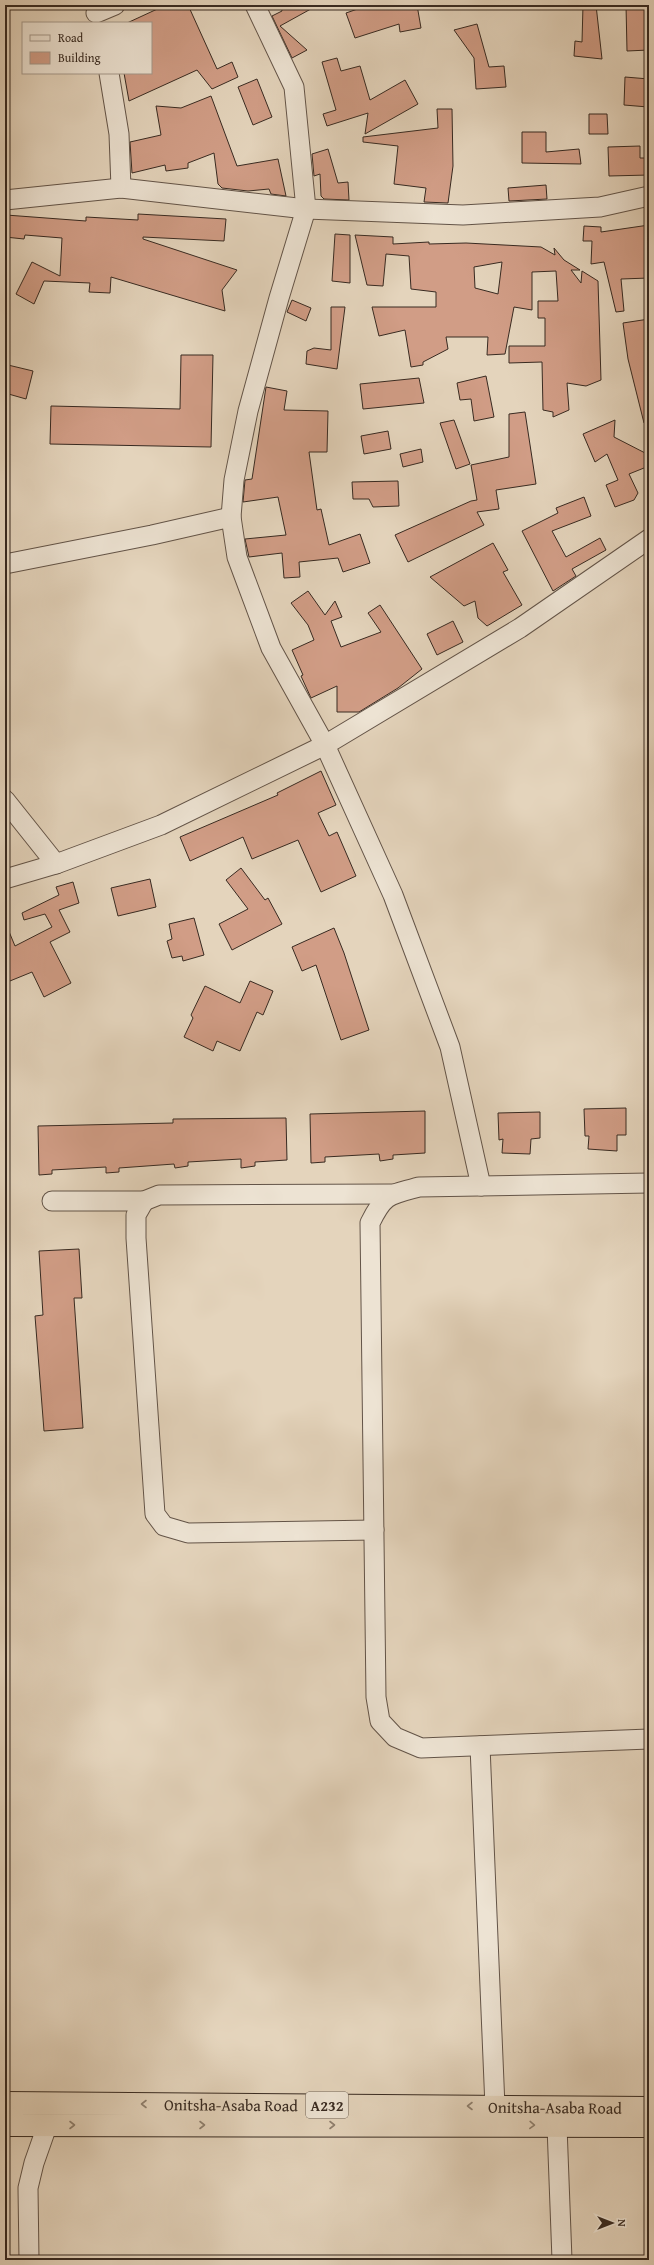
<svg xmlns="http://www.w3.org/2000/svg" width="654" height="2265" viewBox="0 0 654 2265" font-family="'Gentium Book Plus',serif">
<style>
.building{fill:#d19d86;stroke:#382a21;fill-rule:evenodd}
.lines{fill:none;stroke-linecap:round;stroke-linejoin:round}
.minor-casing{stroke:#635448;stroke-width:21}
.highway-casing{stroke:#382a21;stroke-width:24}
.minor{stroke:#ede3d3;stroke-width:19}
.highway{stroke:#e4d4bc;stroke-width:22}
.oneway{stroke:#8e7f6e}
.labels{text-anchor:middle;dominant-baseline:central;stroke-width:3.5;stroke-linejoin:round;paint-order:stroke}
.shield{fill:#ede3d3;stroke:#6e6256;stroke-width:1}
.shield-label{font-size:15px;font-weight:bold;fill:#382a21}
.street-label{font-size:16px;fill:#382a21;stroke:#ede3d3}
</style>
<rect width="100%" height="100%" fill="#e4d4bc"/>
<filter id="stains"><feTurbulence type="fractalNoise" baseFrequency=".005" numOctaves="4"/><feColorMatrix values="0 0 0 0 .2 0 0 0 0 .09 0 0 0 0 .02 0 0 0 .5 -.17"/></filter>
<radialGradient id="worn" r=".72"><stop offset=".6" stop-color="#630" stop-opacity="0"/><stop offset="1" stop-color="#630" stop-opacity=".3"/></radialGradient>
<g class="building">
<path d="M166 5H188L217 69 232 62 238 77 212 89 197 70 129 101 124 73H151V23H127Z"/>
<path d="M281 5H318L280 26 307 50 292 58 272 16 282 11Z"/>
<path d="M369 5H417L421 28 400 32 399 24 355 38 346 13Z"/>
<path d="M583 5H596L602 59 574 56 575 41 582 42Z"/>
<path d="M626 5H649V50L627 51Z"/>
<path d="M477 24 489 67 504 66 506 87 476 89 474 58 454 30Z"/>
<path d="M337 58 341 71 360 66 370 100 405 80 418 104 365 134 368 113 327 126 323 114 336 110 322 62Z"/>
<path d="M625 77 649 79 648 107 624 105Z"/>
<path d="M257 79 272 117 253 125 238 87Z"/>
<path d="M211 96 237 166 278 159 286 196 271 194 269 189 248 191 222 188 218 184 214 153 188 163V168L166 171 165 165 132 173 130 142 161 135 156 106 181 108Z"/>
<path d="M437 109H452L453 166 448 203 424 202 426 188 394 184 398 146 363 142V137L438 128Z"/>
<path d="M589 114H607L608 134H589Z"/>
<path d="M522 132H546V152L579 149 581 164 522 163Z"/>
<path d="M640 146V158H649V175L609 176 608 147Z"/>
<path d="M328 149 338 183 348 182 349 200 324 199 321 196 320 174 314 176 312 154Z"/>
<path d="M546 185 547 199 509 201 508 188Z"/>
<path d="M138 214 226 219 224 241 143 237V239L237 270 222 290 225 311 111 277 110 293 89 292 90 283 44 281 34 304 16 294 32 262 60 276 62 238 25 235 24 239 5 237 6 215 86 221V217L138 220Z"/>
<path d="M649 225V278L621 279 624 311 616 312 604 262 591 264 592 241H583L584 226 601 227V232Z"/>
<path d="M335 234 350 235V283L332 281Z"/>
<path d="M355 235 393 237V244L429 242V244L466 243 541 247 555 255 554 248 564 260 580 270H571L581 283 582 271 598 281 601 380 586 386 567 383 569 410 553 417V412L543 410 542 362 509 363V346H545V318H538V301H558L556 271 532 272V310L514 307 505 354 487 355 488 337H446L448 349 423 362V365L411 367 405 330 379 336 372 307H436V292L411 289 409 256 386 254 383 286 367 285ZM502 262 498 294 475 288 474 267Z"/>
<path d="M292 300 311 308 306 321 287 312Z"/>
<path d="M331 307H345L337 369 306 364 307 351 314 348 331 350Z"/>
<path d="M649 319V422L644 423 628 359 623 323Z"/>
<path d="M181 355H213L211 447 50 444 51 406 180 409Z"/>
<path d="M8 365 33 371 26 399 5 393V376Z"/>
<path d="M486 376 494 417 474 421 471 399 460 400 457 383Z"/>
<path d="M419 378 424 403 363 409 360 384Z"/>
<path d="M266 387 287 391 284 410 328 411 327 452H309L317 510 321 509 329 545 360 534 370 563 343 572 338 558 299 562 300 577 284 578 282 553 249 557 245 539 286 535 278 497 243 502 245 480 252 479Z"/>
<path d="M525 412 536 484 496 490 499 509 477 512 484 525 408 562 395 535 471 501 477 500 471 465 509 457V414Z"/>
<path d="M454 420 470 464 456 469 440 423Z"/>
<path d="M615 420 614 437 649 455V466L629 474 638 493 634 500 615 507 606 485 618 480 607 454 595 462 583 434Z"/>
<path d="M388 431 391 449 364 454 361 436Z"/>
<path d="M421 449 423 462 403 467 400 454Z"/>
<path d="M398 481 399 506 373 507 369 499H353L352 482Z"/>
<path d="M584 497 591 516 552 531 566 557 600 538 606 550 572 569 576 576 553 591 522 531 558 513 556 508Z"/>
<path d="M493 543 508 570 503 572 522 605 487 626 478 618 475 601 464 606 430 577Z"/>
<path d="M308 591 325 615 335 601 342 617 331 621 341 647 381 632 368 613 380 605 422 669 398 688 359 712H337V686L311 698 301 676 303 675 292 650 314 640 308 625 291 603Z"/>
<path d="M453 621 463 642 437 655 427 634Z"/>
<path d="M321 771 336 805 318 813 329 836 337 832 356 876 321 892 298 840 252 859 243 837 190 861 180 837 278 795 277 793Z"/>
<path d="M241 868 265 900 268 898 282 924 232 950 219 924 248 909 226 880Z"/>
<path d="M150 879 156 907 118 916 111 888Z"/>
<path d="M73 882 79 903 59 910 70 932 50 942 71 983 44 997 32 972 5 983V922L15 946 52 927 45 914 24 920 22 913 59 895 56 887Z"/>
<path d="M194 918 204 955 183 961 182 956 172 958 167 941 172 939 169 924Z"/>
<path d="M334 928 344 953 369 1030 341 1040 316 965 302 971 292 947Z"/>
<path d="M250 981 273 991 263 1015 257 1012 240 1051 217 1041 213 1051 184 1037 193 1018 191 1015 205 986 240 1003Z"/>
<path d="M626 1108V1135H617V1151L588 1149 589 1136H585L584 1109Z"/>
<path d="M425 1111V1153L393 1155V1159L380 1161 379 1154 325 1157V1162L311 1163 310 1114Z"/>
<path d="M540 1112V1138L531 1139 530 1154 502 1153 503 1139 499 1140 498 1113Z"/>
<path d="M286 1118 287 1160 255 1162V1166L241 1168V1159L188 1162V1166L175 1168 174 1164 119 1168V1172L106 1173V1167L52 1170V1174L39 1175 38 1126 173 1123V1119Z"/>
<path d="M79 1249 82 1298H74L83 1428 44 1431 35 1316 43 1315 39 1251Z"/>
</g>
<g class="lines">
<g class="minor-casing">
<g id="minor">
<path d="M255 5 294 87 306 209 279 298 248 411 234 480 231 517 237 557 271 648 325 745 393 895 450 1047 481 1186"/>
<path d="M96 13 115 5"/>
<path d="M109 73 119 134 121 188"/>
<path d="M5 200 121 188 306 209 463 215 600 207 649 196"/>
<path d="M5 564 152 535 231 517"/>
<path d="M5 800 56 864"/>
<path d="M5 879 56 864 161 825 325 745 520 628 649 539"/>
<path d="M649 1183 419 1187C389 1195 384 1194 370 1223L376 1697 380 1721 395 1737 421 1748 649 1739"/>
<path d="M52 1201H144L159 1195 393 1194"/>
<path d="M144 1201 136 1215V1238L155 1514 164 1526 188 1533 374 1530"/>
<path d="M480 1746 495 2107 504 2119"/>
<path d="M557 2126 562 2260"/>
<path d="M29 2260 28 2188 34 2163 47 2126"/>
</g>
</g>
<g class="highway-casing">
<g id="highway">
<path id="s1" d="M5 2103 649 2108"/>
<path d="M5 2125 649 2126"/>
</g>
</g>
<use href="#minor" class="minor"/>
<use href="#highway" class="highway"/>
</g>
<defs><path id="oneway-chevron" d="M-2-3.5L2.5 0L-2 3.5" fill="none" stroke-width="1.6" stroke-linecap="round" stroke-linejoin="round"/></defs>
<g class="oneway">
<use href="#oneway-chevron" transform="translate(144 2104) rotate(-180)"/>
<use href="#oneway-chevron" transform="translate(470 2106) rotate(-180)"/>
<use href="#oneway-chevron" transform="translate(72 2125)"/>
<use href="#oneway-chevron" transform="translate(202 2125)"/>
<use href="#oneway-chevron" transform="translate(332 2125)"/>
<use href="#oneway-chevron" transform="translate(532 2125) rotate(2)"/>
</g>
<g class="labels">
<rect class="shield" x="306" y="2092" width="42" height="26" rx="3"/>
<g class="shield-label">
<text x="327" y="2105">A232</text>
</g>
<g class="street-label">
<text stroke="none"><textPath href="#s1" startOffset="226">Onitsha-Asaba Road</textPath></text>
<text stroke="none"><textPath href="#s1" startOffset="550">Onitsha-Asaba Road</textPath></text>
</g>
</g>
<rect width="654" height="2265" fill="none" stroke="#e4d4bc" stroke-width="20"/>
<rect x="6" y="6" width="642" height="2253" fill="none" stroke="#382a21" stroke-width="2"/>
<rect x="10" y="10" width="634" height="2245" fill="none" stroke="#382a21"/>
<rect x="22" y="22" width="130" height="52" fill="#ede3d3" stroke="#a5998c"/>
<rect x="30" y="35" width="20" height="6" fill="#ede3d3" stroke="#a5998c"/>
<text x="58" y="42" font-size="12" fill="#382a21">Road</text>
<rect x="30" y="52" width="20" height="12" fill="#d19d86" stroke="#a5998c"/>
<text x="58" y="62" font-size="12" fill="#382a21">Building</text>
<g transform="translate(612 2223) rotate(90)" stroke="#ede3d3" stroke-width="3" paint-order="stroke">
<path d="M0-3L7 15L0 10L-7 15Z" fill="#382a21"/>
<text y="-6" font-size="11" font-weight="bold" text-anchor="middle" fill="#382a21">N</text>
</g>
<rect width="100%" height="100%" filter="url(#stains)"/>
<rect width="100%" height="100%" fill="url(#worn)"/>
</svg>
